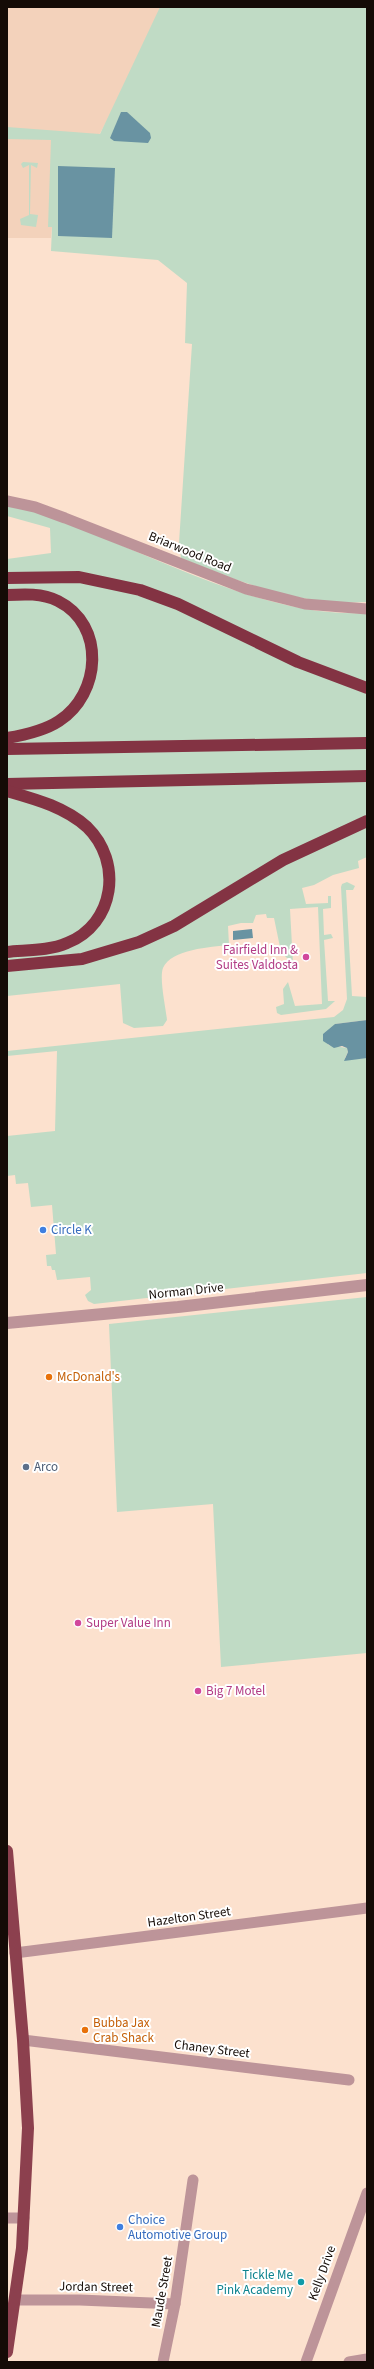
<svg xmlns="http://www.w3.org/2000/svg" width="374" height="2369" viewBox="0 0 374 2369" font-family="'Source Sans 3',sans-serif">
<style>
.built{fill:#f3d2bb}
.green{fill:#c0dbc5}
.water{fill:#6993a2}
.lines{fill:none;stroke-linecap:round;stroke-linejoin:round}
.minor{stroke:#bd9499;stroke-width:11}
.tertiary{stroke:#bd9499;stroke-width:12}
.trunk{stroke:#8c404e;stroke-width:12}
.motorway{stroke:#833343;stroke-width:12}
.hotel-dot{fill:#d1479c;stroke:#fff;stroke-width:1.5}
.shop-dot{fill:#3f7fe0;stroke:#fff;stroke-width:1.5}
.food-dot{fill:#e8710a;stroke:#fff;stroke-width:1.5}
.service-dot{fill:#5c6f8a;stroke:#fff;stroke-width:1.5}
.culture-dot{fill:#0f9aa8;stroke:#fff;stroke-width:1.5}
.labels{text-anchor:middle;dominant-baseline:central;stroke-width:4;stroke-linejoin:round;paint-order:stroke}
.street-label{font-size:13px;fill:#140b06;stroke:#fff}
.hotel-label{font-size:13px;fill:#b23c85;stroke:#fff;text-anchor:start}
.shop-label{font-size:13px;fill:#366cbe;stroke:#fff;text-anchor:start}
.food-label{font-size:13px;fill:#c56008;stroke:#fff;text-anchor:start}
.service-label{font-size:13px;fill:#4e5e75;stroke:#fff;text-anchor:start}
.culture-label{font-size:13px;fill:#0d838f;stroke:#fff;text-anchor:end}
</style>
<rect width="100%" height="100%" fill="#fce1ce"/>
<path class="built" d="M7 7H170L48 227H52L51 238H7Z"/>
<g class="green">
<path d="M160 7H367V602C301 606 241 583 181 558L179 543 192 344 185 343 187 283 158 260 51 251 52 227H48L51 140 7 139V127L100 134Z"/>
<path d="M23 162 38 163 37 168 31 165 30 214 38 215 36 227 21 225 20 219 29 215V165L23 168 21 164Z"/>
<path d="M7 506C38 510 67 524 96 535 179 568 276 618 367 613V857L358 861 359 868 333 875 314 885 302 888 306 904 328 903V896H331V908L323 909 324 935 331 934 333 938 324 940 328 1001H335L326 1009 281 1015 277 1013 276 1007 284 1004 283 989 288 982 295 1006 322 1004 318 907 290 909 293 964 281 952 274 918H267L266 914 256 915 253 923H241L228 926 229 945C211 947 171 949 163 968 159 978 166 1009 167 1020L163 1026 134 1028 123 1023 120 984 7 996V559L51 553 50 528 7 516Z"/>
<path d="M347 882 355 886 353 890H346L352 996 367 997V1020L335 1024 328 1045 347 1048 348 1052 345 1058H367V1273L94 1304 88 1301 85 1295 91 1290 90 1277 57 1280 55 1270H52L51 1266H47L46 1255 56 1254 52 1205 31 1207 28 1183 16 1184 15 1175 7 1176V1136L55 1131 57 1051 7 1056V1051L334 1017 343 1010 347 999 341 887 342 884Z"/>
<path d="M367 1297V1653L221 1667 213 1504 117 1512 109 1324Z"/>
</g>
<g class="water">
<path d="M121 112H127L150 133 151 138 148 143 114 141 110 138Z"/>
<path d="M58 166 115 168 112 238 58 236Z"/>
<path d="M252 929 253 938 233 940V931Z"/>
<path d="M367 1020V1058L344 1061 348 1052 347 1048 342 1046 334 1048 323 1041V1034L335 1024Z"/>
</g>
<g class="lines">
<g class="minor">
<path d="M7 501 35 507 65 518 246 589 305 604 367 609"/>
<path d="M15 1953 367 1908"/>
<path d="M23 2040 349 2080"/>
<path d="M7 2218H24"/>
<path d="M16 2300H80L175 2304"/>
<path d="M163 2362 175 2304 193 2180"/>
<path d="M306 2362 367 2193"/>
<path d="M349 2362 367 2359"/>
</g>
<path class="tertiary" d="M7 1323 178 1307 367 1285"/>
<path class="trunk" d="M7 1851 23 2040 28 2128 22 2248 7 2352"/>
<g class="motorway">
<path d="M7 578 79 577 140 590 178 604 298 662 367 688"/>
<path d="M7 595C24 594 42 593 58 601 106 625 101 694 59 721 44 731 25 735 7 738"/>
<path d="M7 749 367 743"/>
<path d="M7 784 367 776"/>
<path d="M7 791C35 799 65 807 87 827 123 862 115 924 67 943 49 951 26 950 7 952"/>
<path d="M7 966 82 959 139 942 174 926 283 860 367 821"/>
</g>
</g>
<g class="hotel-dot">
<circle cx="306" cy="957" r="4"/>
<circle cx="78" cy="1623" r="4"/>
<circle cx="198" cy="1691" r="4"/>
</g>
<g class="shop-dot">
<circle cx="43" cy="1230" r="4"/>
<circle cx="120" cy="2227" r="4"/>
</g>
<g class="food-dot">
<circle cx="49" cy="1377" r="4"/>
<circle cx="85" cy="2030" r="4"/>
</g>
<circle class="service-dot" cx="26" cy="1467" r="4"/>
<circle class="culture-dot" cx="301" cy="2282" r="4"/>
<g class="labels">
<g class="street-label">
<text transform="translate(190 552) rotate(22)">Briarwood Road</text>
<text transform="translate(186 1291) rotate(-6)">Norman Drive</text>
<text transform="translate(189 1917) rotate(-8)">Hazelton Street</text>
<text transform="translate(212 2049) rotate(7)">Chaney Street</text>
<text transform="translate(322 2273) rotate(-70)">Kelly Drive</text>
<text transform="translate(96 2287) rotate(1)">Jordan Street</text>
<text transform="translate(162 2292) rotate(-80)">Maude Street</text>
</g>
<g class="hotel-label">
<text x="298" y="950" text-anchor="end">Fairfield Inn &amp;<tspan x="298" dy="15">Suites Valdosta</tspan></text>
<text x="86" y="1623">Super Value Inn</text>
<text x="206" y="1691">Big 7 Motel</text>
</g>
<g class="shop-label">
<text x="51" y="1230">Circle K</text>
<text x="128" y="2220">Choice<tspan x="128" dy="15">Automotive Group</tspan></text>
</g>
<g class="food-label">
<text x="57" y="1377">McDonald's</text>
<text x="93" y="2023">Bubba Jax<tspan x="93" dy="15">Crab Shack</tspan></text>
</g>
<g class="service-label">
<text x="34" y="1467">Arco</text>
</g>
<g class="culture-label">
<text x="293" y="2275">Tickle Me<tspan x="293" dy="15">Pink Academy</tspan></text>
</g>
</g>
<rect width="374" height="2369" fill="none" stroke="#140b06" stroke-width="16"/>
</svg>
